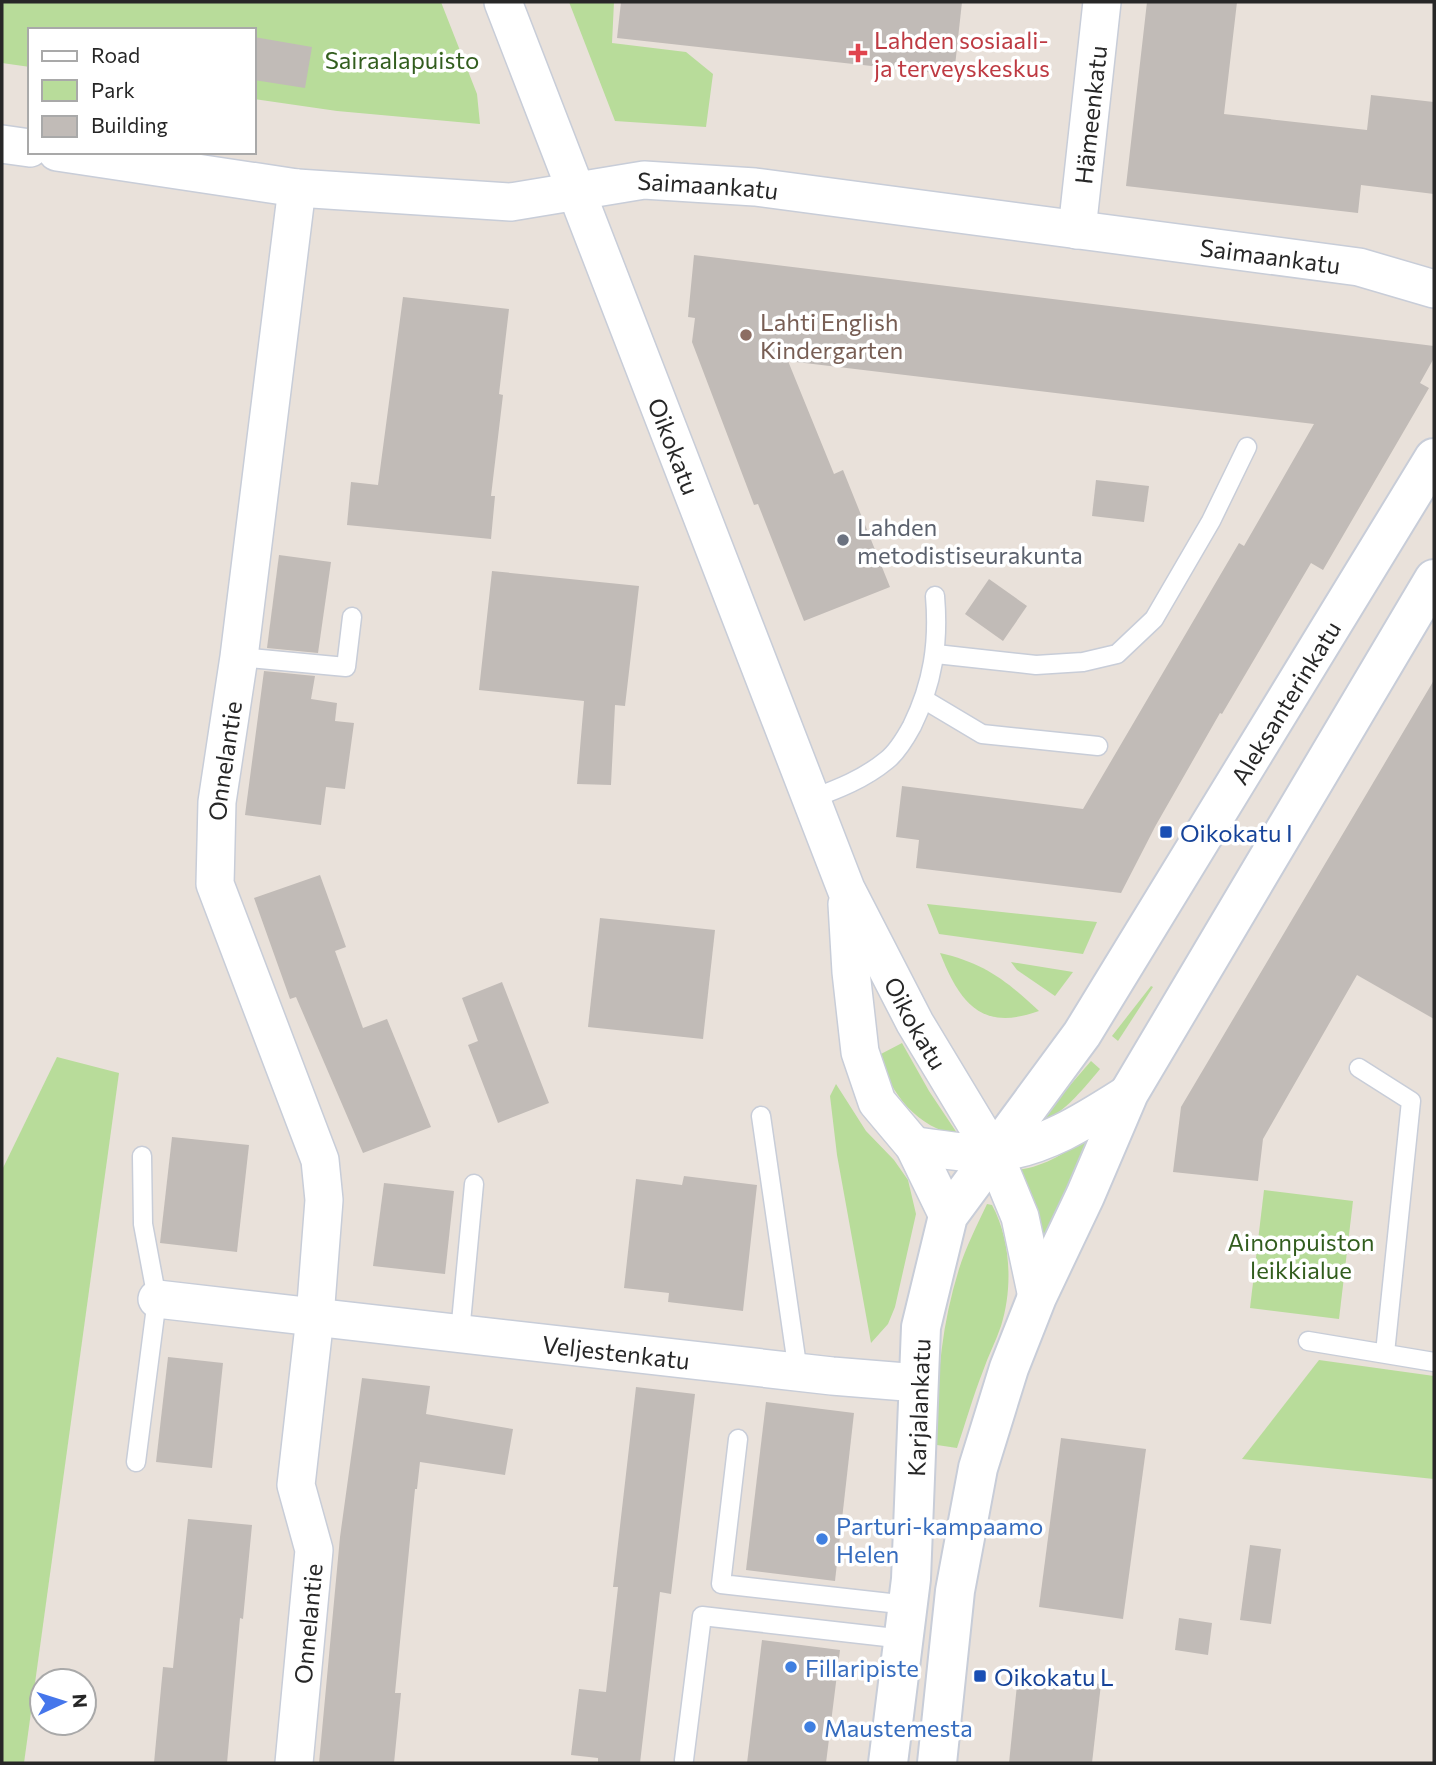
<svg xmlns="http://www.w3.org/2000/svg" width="1436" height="1765" viewBox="0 0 1436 1765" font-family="Commissioner,sans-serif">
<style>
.green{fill:#b8dc9a}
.building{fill:#c1bbb7}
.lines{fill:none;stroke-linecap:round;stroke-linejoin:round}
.lane-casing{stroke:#c8cdd8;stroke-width:21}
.street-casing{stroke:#c8cdd8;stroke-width:40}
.secondary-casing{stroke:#c8cdd8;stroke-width:42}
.lane{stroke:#fff;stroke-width:18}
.street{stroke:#fff;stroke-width:37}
.secondary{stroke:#fff;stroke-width:38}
.health-dot{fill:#e0444e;stroke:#fff;stroke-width:2.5}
.education-dot{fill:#8d6e63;stroke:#fff;stroke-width:2.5}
.worship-dot{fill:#6b7280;stroke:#fff;stroke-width:2.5}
.transit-dot{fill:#1a4fb4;stroke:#fff;stroke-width:2.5}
.shop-dot{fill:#3f7fe0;stroke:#fff;stroke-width:2.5}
.labels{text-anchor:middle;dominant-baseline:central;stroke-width:7;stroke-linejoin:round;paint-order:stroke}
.health-label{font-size:24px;fill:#be3a42;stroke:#fff;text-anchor:start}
.park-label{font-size:24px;fill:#325d1e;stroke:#fff}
.street-label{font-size:24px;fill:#272727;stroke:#fff}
.education-label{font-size:24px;fill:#785e54;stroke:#fff;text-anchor:start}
.worship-label{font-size:24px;fill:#5b616d;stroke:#fff;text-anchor:start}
.transit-label{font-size:24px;fill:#164399;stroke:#fff;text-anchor:start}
.shop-label{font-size:24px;fill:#366cbe;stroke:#fff;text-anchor:start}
</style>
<rect width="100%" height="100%" fill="#e9e1da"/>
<g class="green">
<path d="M2 2H441L477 94 480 124 337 111 254 99V30H30V67L2 63Z"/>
<path d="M569 2H614L612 43 686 52 713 74 706 127 615 121Z"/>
<path d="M927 904 1097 922 1083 954 939 934Z"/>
<path d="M940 953C984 963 1007 981 1039 1011 981 1032 960 1003 940 953Z"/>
<path d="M1011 962 1073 972 1055 996 1017 970Z"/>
<path d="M1151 986 1153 987 1118 1041 1112 1036Z"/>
<path d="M902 1043 929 1091 959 1136C917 1127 891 1095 879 1055Z"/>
<path d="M57 1057 119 1073 24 1763H2V1170Z"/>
<path d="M1091 1061 1100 1069C1082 1091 1061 1116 1034 1127Z"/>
<path d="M836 1084 866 1131 894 1160 908 1180 916 1214 895 1307 888 1324 871 1343 837 1155 830 1096Z"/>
<path d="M1091 1135 1043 1262 1018 1170C1047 1166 1068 1151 1091 1135Z"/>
<path d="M1264 1190 1353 1201 1339 1319 1250 1308Z"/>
<path d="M987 1204 992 1205C1011 1240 1013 1288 1001 1326 996 1341 988 1356 983 1371 973 1396 966 1422 957 1448L937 1445C936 1385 941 1326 959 1269 966 1247 977 1225 987 1204Z"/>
<path d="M1319 1360 1434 1376V1479L1242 1459Z"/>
</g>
<g class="building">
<path d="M621 2H962L954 75 617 38Z"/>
<path d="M1147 2H1237L1224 114 1367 130 1371 95 1434 102V194L1361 185 1358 213 1126 186Z"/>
<path d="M254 37 312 47 305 88 254 80Z"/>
<path d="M694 255 1434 346V358L1420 383 1429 388 1323 570 1311 563 1222 714 1220 713 1156 825 1121 893 916 868 919 840 896 837 902 786 1083 809 1239 543 1244 546 1314 424 788 361 834 474 843 470 890 587 804 621 758 504 754 505 692 342 695 318 688 317Z"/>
<path d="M403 297 509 309 499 394 503 395 491 496H495L491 539 347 525 351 482 378 485Z"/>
<path d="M1096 480 1149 486 1144 522 1092 516Z"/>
<path d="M279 555 331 562 318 653 267 648Z"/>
<path d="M492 571 639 586 625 706 615 705 611 785 577 784 584 701 479 690Z"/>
<path d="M989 579 1027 606 1003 641 965 614Z"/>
<path d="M264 671 315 676 311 699 337 703 335 721 354 723 345 789 326 787 321 825 245 815Z"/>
<path d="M1434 680V1019L1357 975 1263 1139 1258 1181 1173 1172 1181 1107Z"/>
<path d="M320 875 346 947 335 951 363 1028 387 1019 431 1127 363 1153 296 997 290 999 254 898Z"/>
<path d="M600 918 715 930 703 1039 588 1027Z"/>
<path d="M502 982 549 1103 498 1123 468 1045 478 1041 462 998Z"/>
<path d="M172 1137 249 1145 237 1252 160 1243Z"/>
<path d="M684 1176 757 1185 743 1311 668 1302 669 1293 624 1288 636 1179 682 1185Z"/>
<path d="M384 1183 454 1191 445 1274 373 1266Z"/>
<path d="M168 1357 223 1363 212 1468 156 1462Z"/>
<path d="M362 1378 430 1386 426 1414 513 1429 505 1475 420 1462 417 1489H415L395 1693H401L394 1763H319L340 1537Z"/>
<path d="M636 1387 695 1394 671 1594 660 1592 640 1763H598V1758L571 1755 579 1689 606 1692 618 1587H613Z"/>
<path d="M766 1402 854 1413 835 1581 746 1570Z"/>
<path d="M1061 1438 1146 1449 1123 1619 1039 1607Z"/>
<path d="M188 1519 252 1525 243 1619 240 1618 227 1763H154L163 1667 173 1668Z"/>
<path d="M1250 1545 1281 1549 1271 1624 1240 1620Z"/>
<path d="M1179 1618 1212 1623 1208 1655 1175 1650Z"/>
<path d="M762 1640 840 1650 826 1763H747Z"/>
<path d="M1018 1675 1101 1684 1092 1763H1009Z"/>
</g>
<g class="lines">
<g class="lane-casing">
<g id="lane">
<path d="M936 654 1036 665 1083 662 1117 654 1154 619 1211 521 1247 447"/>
<path d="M239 657 346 667 352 617"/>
<path d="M925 700 982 734 1098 746"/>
<path d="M811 799C838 789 864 779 887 760 897 752 906 737 912 726 933 683 939 643 935 596"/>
<path d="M1359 1068 1411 1101 1385 1353"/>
<path d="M761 1116 798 1372"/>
<path d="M460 1333 474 1184"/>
<path d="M1308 1341 1434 1362"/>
<path d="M738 1439 721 1584 908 1605"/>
<path d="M136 1462 157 1299 143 1224 142 1156"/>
<path d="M684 1760 702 1616 904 1639"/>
</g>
</g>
<g class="street-casing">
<g id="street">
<path id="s1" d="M503 2 846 889 915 1023 994 1154 1020 1217 1037 1297"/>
<path d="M2 144 30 148"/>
<path id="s2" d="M57 152 297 188 511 202 644 180 755 187 1359 267 1434 289"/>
<path id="s3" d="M1077 230 1102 2"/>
<path d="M847 904 851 972 860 1052 877 1102 914 1146 948 1216"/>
<path d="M914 1146C936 1148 976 1156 996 1153 1046 1147 1088 1119 1129 1093"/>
<path id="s4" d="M157 1299 832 1376 918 1383"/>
<path id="s5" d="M294 1763 314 1550 296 1485 315 1317 324 1200 320 1160 215 884 217 802 239 657 297 188"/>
</g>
</g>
<g class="secondary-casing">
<g id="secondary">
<path id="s6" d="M888 1763 911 1579 921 1327 948 1216 1082 1034 1434 458"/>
<path d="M937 1763 955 1591 978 1468 1009 1368 1037 1297 1085 1196 1129 1093 1434 579"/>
</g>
</g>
<use href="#lane" class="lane"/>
<use href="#street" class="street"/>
<use href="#secondary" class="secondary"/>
</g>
<path class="health-dot" d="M854.5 42.5h7v7h7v7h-7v7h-7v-7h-7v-7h7z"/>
<circle class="education-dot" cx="746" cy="335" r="7"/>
<circle class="worship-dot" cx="843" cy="540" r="7"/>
<g class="transit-dot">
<rect x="1159" y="825" width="14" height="14" rx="3.5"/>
<rect x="973" y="1669" width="14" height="14" rx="3.5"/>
</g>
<g class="shop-dot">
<circle cx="822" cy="1539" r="7"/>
<circle cx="791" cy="1667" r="7"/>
<circle cx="810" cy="1727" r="7"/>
</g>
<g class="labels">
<g class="health-label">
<text x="874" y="39">Lahden sosiaali-<tspan x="874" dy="28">ja terveyskeskus</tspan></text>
</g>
<g class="park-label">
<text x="402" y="59">Sairaalapuisto</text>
<text x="1301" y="1241">Ainonpuiston<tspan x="1301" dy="28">leikkialue</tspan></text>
</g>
<g class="street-label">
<text stroke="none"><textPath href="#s3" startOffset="116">Hämeenkatu</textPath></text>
<text stroke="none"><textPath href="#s2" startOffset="656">Saimaankatu</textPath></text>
<text stroke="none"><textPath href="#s2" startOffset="1223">Saimaankatu</textPath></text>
<text stroke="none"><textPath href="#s1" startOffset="476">Oikokatu</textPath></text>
<text stroke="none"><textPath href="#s6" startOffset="1167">Aleksanterinkatu</textPath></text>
<text stroke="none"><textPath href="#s5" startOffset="1027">Onnelantie</textPath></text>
<text stroke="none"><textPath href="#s1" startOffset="1102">Oikokatu</textPath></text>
<text stroke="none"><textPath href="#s4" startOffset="462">Veljestenkatu</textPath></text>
<text stroke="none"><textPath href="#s6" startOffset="357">Karjalankatu</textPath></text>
<text stroke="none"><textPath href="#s5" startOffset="140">Onnelantie</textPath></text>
</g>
<g class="education-label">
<text x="760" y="321">Lahti English<tspan x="760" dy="28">Kindergarten</tspan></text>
</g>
<g class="worship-label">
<text x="857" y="526">Lahden<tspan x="857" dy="28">metodistiseurakunta</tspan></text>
</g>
<g class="transit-label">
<text x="1180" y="832">Oikokatu I</text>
<text x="994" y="1676">Oikokatu L</text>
</g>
<g class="shop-label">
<text x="836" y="1525">Parturi-kampaamo<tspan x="836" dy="28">Helen</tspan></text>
<text x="805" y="1667">Fillaripiste</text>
<text x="824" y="1727">Maustemesta</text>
</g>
</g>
<rect width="1436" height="1765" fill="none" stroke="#272727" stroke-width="7"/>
<rect x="28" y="28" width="228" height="126" fill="#ffffff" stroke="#a9a9a9" stroke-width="2"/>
<rect x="42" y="51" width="35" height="10" fill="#ffffff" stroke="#a9a9a9" stroke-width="2"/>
<text x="91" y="63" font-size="21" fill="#272727">Road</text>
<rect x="42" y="80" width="35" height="21" fill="#b8dc9a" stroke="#a9a9a9" stroke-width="2"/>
<text x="91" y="98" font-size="21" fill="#272727">Park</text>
<rect x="42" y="116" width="35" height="21" fill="#c1bbb7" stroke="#a9a9a9" stroke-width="2"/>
<text x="91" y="133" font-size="21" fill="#272727">Building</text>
<g transform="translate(63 1702) rotate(86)"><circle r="33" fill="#ffffff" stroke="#a9a9a9" stroke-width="2"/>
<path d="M0-5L12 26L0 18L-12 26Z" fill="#4576eb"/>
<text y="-10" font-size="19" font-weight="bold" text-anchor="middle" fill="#272727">N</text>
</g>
</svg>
